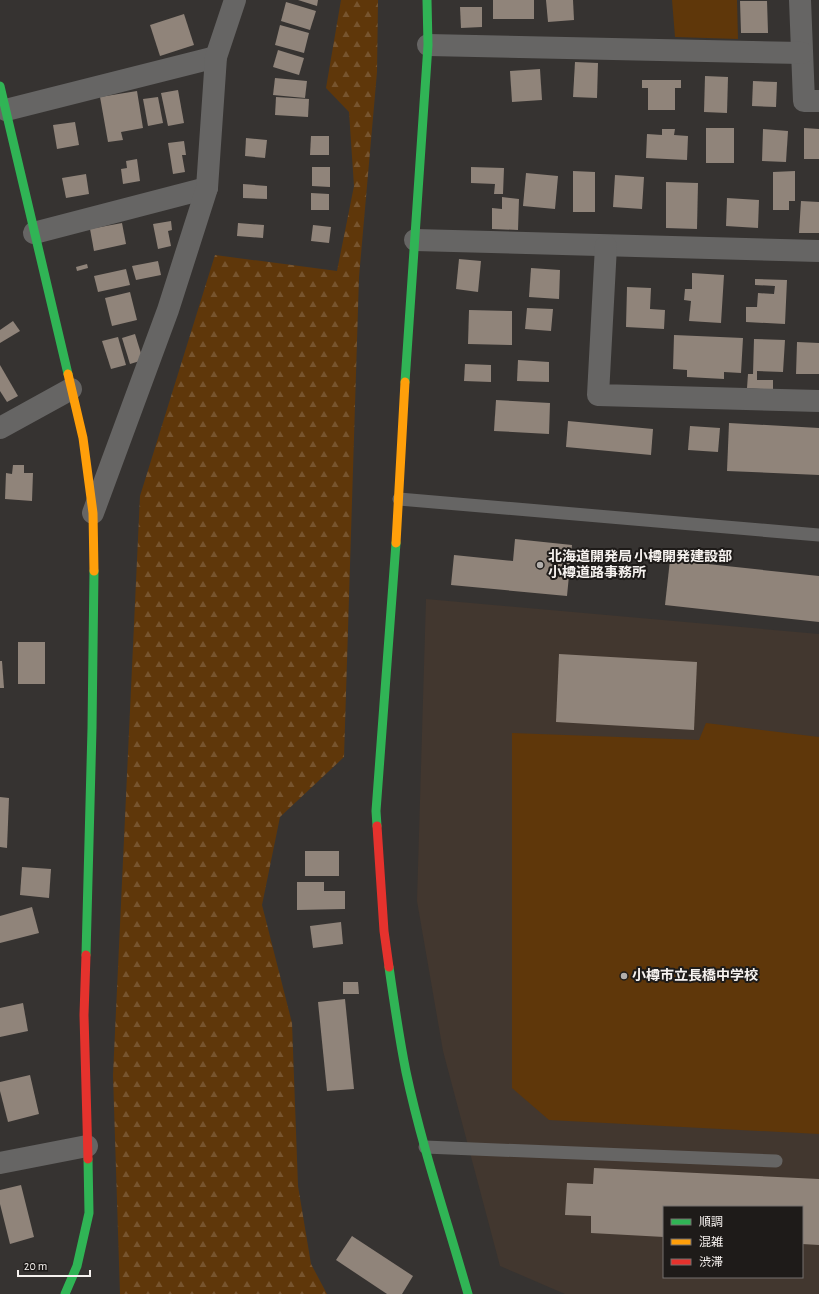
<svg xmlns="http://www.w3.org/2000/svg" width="819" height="1294" viewBox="0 0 819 1294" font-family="'Alegreya Sans','Noto Sans JP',sans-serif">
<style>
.built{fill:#42372f;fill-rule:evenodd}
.forest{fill:url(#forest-firs)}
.green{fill:#5f370a}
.building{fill:#90847a}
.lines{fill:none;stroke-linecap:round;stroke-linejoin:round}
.lane{stroke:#666564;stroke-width:13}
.street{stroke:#666564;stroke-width:22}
.fast{stroke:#30b455;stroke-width:9}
.slow{stroke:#ff9f0a;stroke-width:9}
.jam{stroke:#e5322d;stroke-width:9}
.poi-dot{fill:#b3afac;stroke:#1e1b19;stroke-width:1.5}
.labels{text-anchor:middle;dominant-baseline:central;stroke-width:4;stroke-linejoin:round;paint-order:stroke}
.poi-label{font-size:14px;font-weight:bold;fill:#f6f2ef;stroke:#1e1b19;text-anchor:start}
</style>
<defs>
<pattern id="forest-firs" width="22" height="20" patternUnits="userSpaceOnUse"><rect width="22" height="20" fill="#5f370a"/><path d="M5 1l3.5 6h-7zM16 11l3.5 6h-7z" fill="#77542e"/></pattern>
</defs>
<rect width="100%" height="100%" fill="#363331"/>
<path class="built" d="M426 599 819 634V1294H565L500 1266 443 1051 417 901ZM664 1207H802V1277H664Z"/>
<path class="forest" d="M341 0H378L377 72 359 277 344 757 280 817 262 905 292 1023 298 1186 311 1264 327 1294H120L113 1075 140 496 215 255 337 271 354 186 349 112 326 88Z"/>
<g class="green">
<path d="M672 0H737L738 39 675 37Z"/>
<path d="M706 723 819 737V1134L549 1120 512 1088V733L699 740Z"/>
</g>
<g class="building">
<path d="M298 0H318L317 6Z"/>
<rect x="493" y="0" width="41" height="19"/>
<path d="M546 0H573L574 20 548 22Z"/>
<path d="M740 1H767L768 33H741Z"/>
<path d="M286 2 316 11 310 30 281 21Z"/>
<path d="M460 7H482V27L461 28Z"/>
<path d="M184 14 194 45 160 56 150 25Z"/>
<path d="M280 25 309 33 304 53 275 45Z"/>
<path d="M278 50 304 58 299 75 273 67Z"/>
<path d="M575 62 598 63 597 98 573 97Z"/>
<path d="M540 69 542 100 512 102 510 71Z"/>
<path d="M705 76 728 77 727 113 704 112Z"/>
<path d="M275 78 307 81 305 98 273 95Z"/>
<path d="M642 80H681V88H675V110H648V88H642Z"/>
<path d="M753 81 777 82 776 107 752 106Z"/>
<path d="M178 90 184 123 168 126 161 93Z"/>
<path d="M137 91 143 128 121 132 123 140 108 142 100 97Z"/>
<path d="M158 97 163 123 148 126 143 99Z"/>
<path d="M276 97 309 99 308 117 275 115Z"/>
<path d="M75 122 79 145 57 149 53 125Z"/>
<rect x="706" y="128" width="28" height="35"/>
<path d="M804 128 819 129V159H804Z"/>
<path d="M662 129H675L674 135 688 136 687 160 646 158 647 134 662 135Z"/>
<path d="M763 129 788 131 786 162 762 161Z"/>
<path d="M311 136H329V155H310Z"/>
<path d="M246 138 267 140 265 158 245 156Z"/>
<path d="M184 141 186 155H182L185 172 173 174 168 143Z"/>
<path d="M137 159 140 181 123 184 121 169 127 168 126 161Z"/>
<path d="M312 167H330V187L312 186Z"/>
<path d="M471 167 504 168 503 194H494L495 184 471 183Z"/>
<path d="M573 171 595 172V212H573Z"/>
<path d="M795 171V201H789V210H773V172Z"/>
<path d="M526 173 558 176 555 209 523 206Z"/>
<path d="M86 174 89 194 66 198 62 178Z"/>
<path d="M615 175 644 177 642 209 613 207Z"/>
<path d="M666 182 698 183 697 229 666 228Z"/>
<path d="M243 184 267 186V199L243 198Z"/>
<path d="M311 193 329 194V210H311Z"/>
<path d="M502 197 519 199 518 230 492 229V208L502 209Z"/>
<path d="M727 198 759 200 758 228 726 226Z"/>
<path d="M801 201 819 202V233H799Z"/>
<path d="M171 221 172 230 168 231 171 246 158 249 153 224Z"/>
<path d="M122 223 126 244 94 251 90 229Z"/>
<path d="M238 223 264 225 263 238 237 236Z"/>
<path d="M313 225 331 227 329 243 311 241Z"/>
<path d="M459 259 481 261 478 292 456 289Z"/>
<path d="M158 261 161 275 136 280 132 266Z"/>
<path d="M87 264 88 268 77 271 76 267Z"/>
<path d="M531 268 560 270 559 299 529 297Z"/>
<path d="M126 269 130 285 98 292 94 276Z"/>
<path d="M692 273 724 275 721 323 689 321 691 301 684 300 685 289H692Z"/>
<path d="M755 279 787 280 785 324 746 322V307H757L758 293 774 294 775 286 755 285Z"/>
<path d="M627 287 651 288 650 309 665 310 664 329 626 327Z"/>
<path d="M130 292 137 320 112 326 105 298Z"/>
<path d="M527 308 553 309 551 331 525 329Z"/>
<path d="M469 310 512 311V345L468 344Z"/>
<path d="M13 321 20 331 0 343V330Z"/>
<path d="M135 334 143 360 130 364 122 338Z"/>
<path d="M674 335 743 338 741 373 724 372V379L687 377V370L673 369Z"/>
<path d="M118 337 126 365 111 369 102 341Z"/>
<path d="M754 339 785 340 783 372 757 371V380H773V390L747 388 748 374H753Z"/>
<path d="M797 342 819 343V374H796Z"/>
<path d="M518 360 549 362V382L517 381Z"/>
<path d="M465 364 491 365V382L464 381Z"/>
<path d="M0 365 18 396 7 402 0 391Z"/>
<path d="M496 400 550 403 549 434 494 431Z"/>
<path d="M568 421 653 429 651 455 566 447Z"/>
<path d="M729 423 819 428V475L727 471Z"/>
<path d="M690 426 720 428 718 452 688 450Z"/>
<path d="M13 465H24V473H33L32 501 5 499 6 473 12 474Z"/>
<path d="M515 539 572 545 567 596 451 585 454 555 513 561Z"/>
<path d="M670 560 819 576V622L665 605Z"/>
<rect x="18" y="642" width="27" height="42"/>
<path d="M559 654 697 662 694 730 556 722Z"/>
<path d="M0 661H2L4 688H0Z"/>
<path d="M0 797 9 798 7 848 0 847Z"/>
<rect x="305" y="851" width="34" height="25"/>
<path d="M22 867 51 869 49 898 20 895Z"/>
<path d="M297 882H324V891H345V909L297 910Z"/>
<path d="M32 907 39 933 0 943V916Z"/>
<path d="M341 922 343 944 313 948 310 926Z"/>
<path d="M343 982H358L359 994H343Z"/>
<path d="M345 999 354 1089 327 1091 318 1002Z"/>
<path d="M23 1003 28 1031 0 1037V1008Z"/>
<path d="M30 1075 39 1114 8 1122 0 1091V1082Z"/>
<path d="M594 1168 819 1179V1245L802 1244V1207H664V1237L591 1233V1216L565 1215 567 1183 593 1184Z"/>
<path d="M21 1185 34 1237 10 1244 0 1204V1190Z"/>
<path d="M352 1236 413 1276 402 1294H387L336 1260Z"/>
</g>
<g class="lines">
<g class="lane">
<path d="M399 499 819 535"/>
<path d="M425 1147 776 1161"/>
</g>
<g class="street">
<path d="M800 0 804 101H819"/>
<path d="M428 45 802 53"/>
<path d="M6 110 216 57"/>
<path d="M34 233 207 188"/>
<path d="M415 240 819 251"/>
<path d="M606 246 598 395 819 401"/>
<path d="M0 428 71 389"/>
<path d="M93 513 168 310 207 188 216 57 235 0"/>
<path d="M0 1163 87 1146"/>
</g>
<g class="fast">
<path d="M0 86 68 374"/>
<path d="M405 382 428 45 427 0"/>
<path d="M377 826 376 811 396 543"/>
<path d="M86 955 92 728 94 571"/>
<path d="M389 967C394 1002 399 1037 406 1072 422 1147 447 1220 468 1294"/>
<path d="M65 1294 77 1266 89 1213 88 1159"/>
</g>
<g class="slow">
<path d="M68 374 83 438 93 513 94 571"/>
<path d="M396 543 405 382"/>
</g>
<g class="jam">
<path d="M377 826 384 931 389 967"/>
<path d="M86 955 84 1015 88 1159"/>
</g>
</g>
<g class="poi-dot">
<circle cx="540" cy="565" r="4"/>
<circle cx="624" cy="976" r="4"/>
</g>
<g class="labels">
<g class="poi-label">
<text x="548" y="557">北海道開発局 小樽開発建設部<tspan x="548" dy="16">小樽道路事務所</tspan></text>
<text x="632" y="976">小樽市立長橋中学校</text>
</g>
</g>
<rect x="663" y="1206" width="140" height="72" fill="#1e1b19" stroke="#74716f"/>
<rect x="671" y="1219" width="20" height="6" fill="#30b455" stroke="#74716f"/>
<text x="699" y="1226" font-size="12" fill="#f6f2ef">順調</text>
<rect x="671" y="1239" width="20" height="6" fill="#ff9f0a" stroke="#74716f"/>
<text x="699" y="1246" font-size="12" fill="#f6f2ef">混雑</text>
<rect x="671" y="1259" width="20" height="6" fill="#e5322d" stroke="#74716f"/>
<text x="699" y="1266" font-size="12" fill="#f6f2ef">渋滞</text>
<path d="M18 1270v6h72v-6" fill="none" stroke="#f6f2ef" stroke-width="2"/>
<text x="24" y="1270" font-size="12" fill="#f6f2ef" stroke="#1e1b19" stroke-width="3" paint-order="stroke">20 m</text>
</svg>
